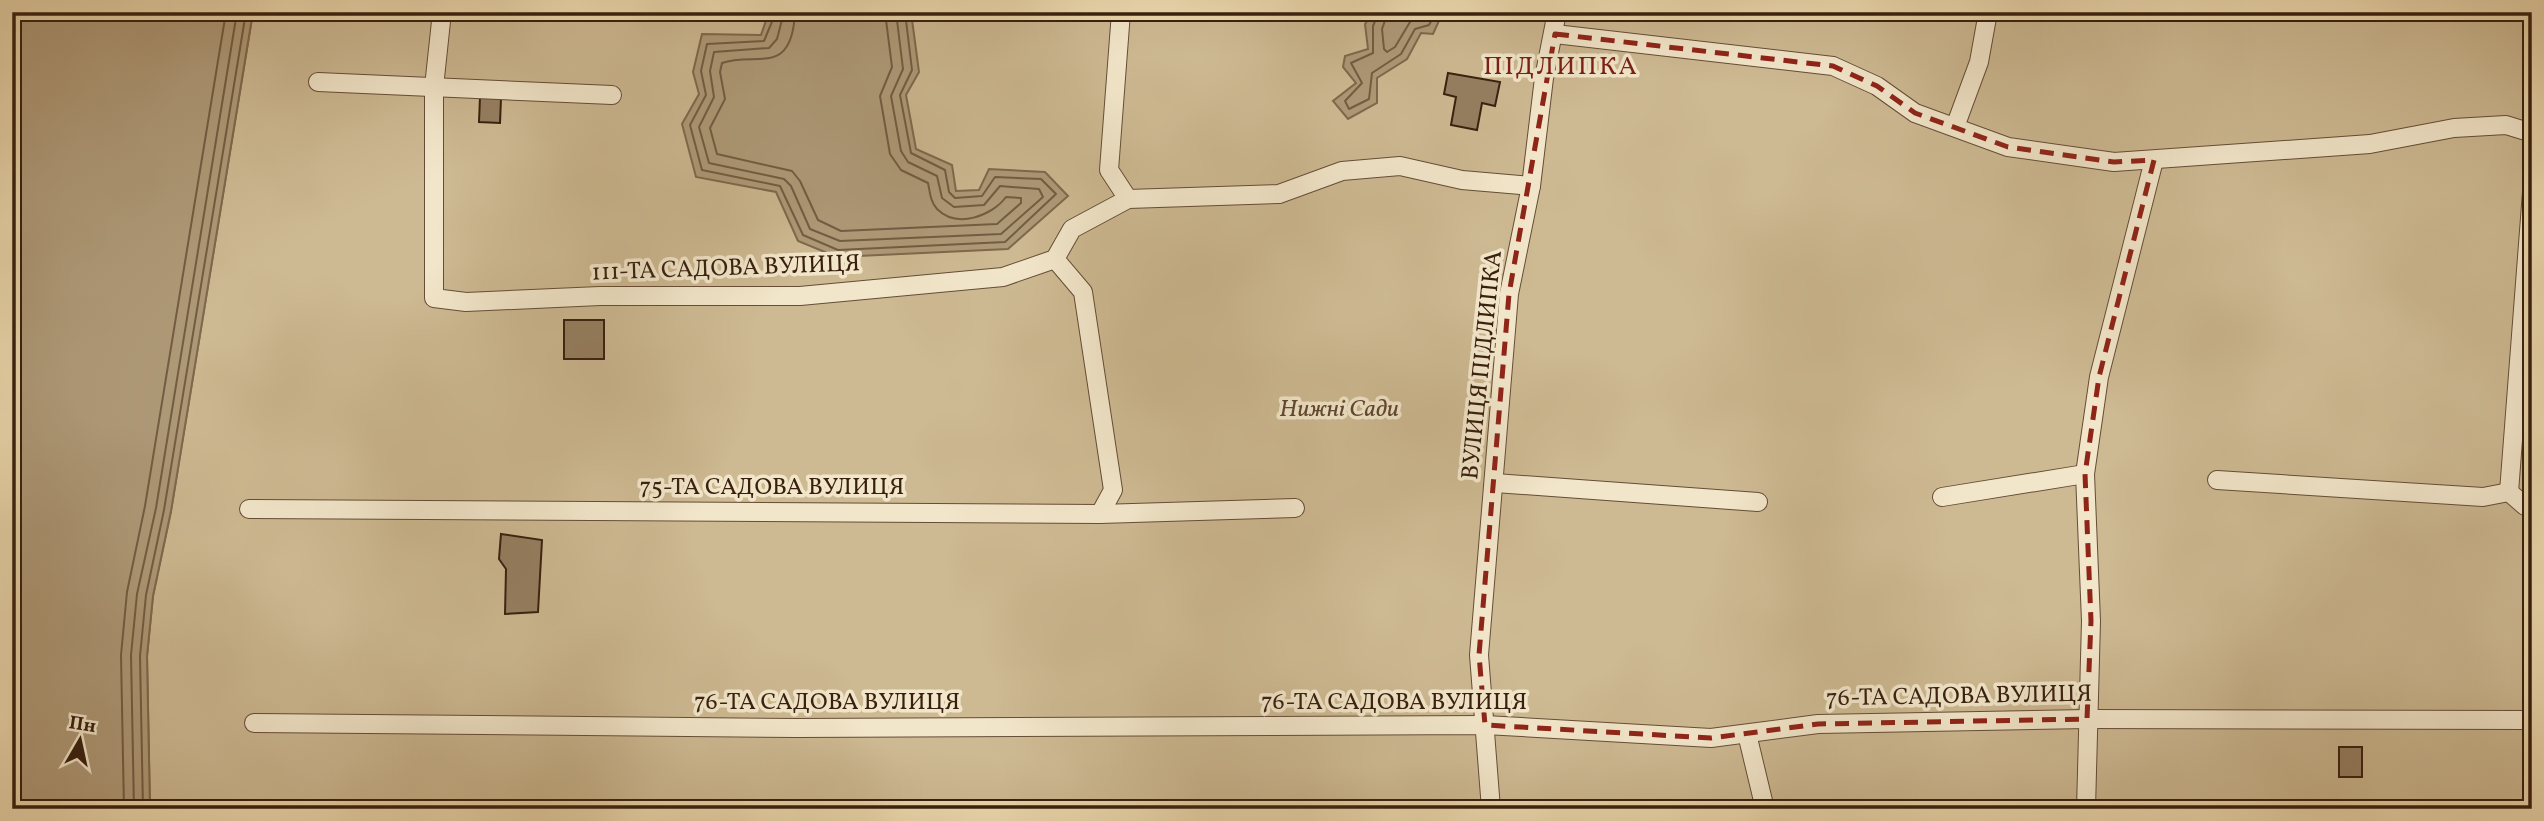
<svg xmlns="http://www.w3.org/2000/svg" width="2544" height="821" viewBox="0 0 2544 821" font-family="Vollkorn,serif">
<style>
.green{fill:#cdb992;stroke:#826c50;stroke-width:2}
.water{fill:#ae9977;stroke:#7f684d;stroke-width:2}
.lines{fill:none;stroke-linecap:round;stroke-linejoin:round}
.shore{stroke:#735c42;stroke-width:2}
.building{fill:#957f61;stroke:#381f0e;stroke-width:2}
.street-casing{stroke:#654d36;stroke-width:20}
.street{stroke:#f2e6ca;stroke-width:18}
.marked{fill:none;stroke:#8f2418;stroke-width:5;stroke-dasharray:14 9;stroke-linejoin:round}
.labels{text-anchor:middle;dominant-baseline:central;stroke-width:7;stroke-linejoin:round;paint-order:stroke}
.street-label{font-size:24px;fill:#381f0e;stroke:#f2e6ca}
.park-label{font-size:24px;font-style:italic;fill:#5d462f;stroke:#f2e6ca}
.neighbourhood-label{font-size:26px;letter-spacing:2px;fill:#7a1f14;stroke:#f2e6ca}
</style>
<rect width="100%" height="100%" fill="#ebd8ad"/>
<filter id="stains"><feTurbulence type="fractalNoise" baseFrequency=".00286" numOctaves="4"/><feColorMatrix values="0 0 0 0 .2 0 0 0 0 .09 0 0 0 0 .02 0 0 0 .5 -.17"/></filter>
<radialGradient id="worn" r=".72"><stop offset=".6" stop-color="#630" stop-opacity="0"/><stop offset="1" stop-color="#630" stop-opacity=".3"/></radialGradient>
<path class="green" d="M253 12H2532V809H150L147 656 153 596 171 511Z"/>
<g class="water">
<path d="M12 12H253L171 511 153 596 147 656 150 809H12Z"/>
<path d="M769 12H911L919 72 906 95 916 149 952 165 956 191 979 190 989 169 1045 172 1068 196 1008 249 837 257 798 241 776 192 696 177 682 124 699 94 693 72 702 34 761 35Z"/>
<path d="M1374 12H1443L1433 34 1421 33 1407 59 1377 78V103L1348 119 1333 101 1356 83 1343 67 1345 56 1368 49 1365 24Z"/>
</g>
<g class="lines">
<g class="shore">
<path d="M776 12 764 41 707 44 701 71 706 95 690 125 702 170 780 186 803 235 838 250 1005 242 1056 194 1041 179 995 177 982 196 955 198 949 192 945 170 911 153 900 95 912 70 905 12"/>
<path d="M784 12 777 39 769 48 714 52 710 71 714 97 699 127 709 163 784 179 791 186 810 229 840 241 1001 234 1043 197 1039 189 1000 186 984 205 954 207 942 198 937 176 908 162 901 151 891 96 903 69 896 12"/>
<path d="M795 12C792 78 756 51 722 63L720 72 725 99 710 128 717 154 792 171 800 181 818 220 841 231 997 224 1021 203V198L1006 197C992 216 957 229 937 209 930 201 930 192 928 183L901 170 890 154 880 96 892 67 885 12"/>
<path d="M1379 12 1373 26V53L1351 63 1362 83 1345 101 1349 109 1369 99 1372 73 1401 54 1415 29 1429 25 1436 12"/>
<path d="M1388 12 1382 29 1384 49 1387 52 1395 47 1410 22 1426 12"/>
<path d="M124 809 121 655 127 592 145 506 226 12"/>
<path d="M134 809 131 655 137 594 156 508 237 12"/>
<path d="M143 809 140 656 146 595 164 510 246 12"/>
</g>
</g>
<g class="building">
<path d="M1448 73 1500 82 1495 106 1482 103 1477 130 1451 125 1456 97 1444 94Z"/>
<path d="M480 97 501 98 500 123 479 122Z"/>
<rect x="564" y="320" width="40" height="39"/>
<path d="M501 534 542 540 538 612 505 614 506 569 499 559Z"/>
<rect x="2339" y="747" width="23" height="30"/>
</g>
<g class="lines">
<g class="street-casing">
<g id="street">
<path d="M442 12 434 87V298L466 302 600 296H800L1003 277 1055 259 1072 229 1128 199 1279 194 1342 171 1400 166 1462 180 1531 186"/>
<path d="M1121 12 1109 170 1128 199"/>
<path d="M1555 34 1833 66 1877 86 1915 113 2008 147 2114 162 2370 144 2454 128 2506 125 2532 133"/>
<path d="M318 82 612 95"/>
<path d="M1955 127 1979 62 1988 12"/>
<path d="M1055 259 1083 292 1113 490 1100 514"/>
<path d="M2217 480 2483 497 2509 492"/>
<path d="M1495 483 1758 502"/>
<path d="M2509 492 2532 192"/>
<path d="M2509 492 2525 506H2532"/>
<path d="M1942 497 2085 474"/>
<path d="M249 509 1100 514 1295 508"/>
<path d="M254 723 797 728 1485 725 1711 738 1818 724 2087 719 2532 720"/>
<path d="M1747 734 1765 809"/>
<path d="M1491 809 1479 655 1509 294 1531 186 1544 78 1557 12"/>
<path d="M2086 809 2091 621 2085 474 2099 377 2154 160"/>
</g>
</g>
<use href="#street" class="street"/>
</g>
<path class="marked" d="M1555 34 1833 66 1877 86 1915 113 2008 147 2114 162 2154 160 2099 377 2085 474 2091 621 2087 719 1818 724 1711 738 1485 725 1479 655 1509 294Z"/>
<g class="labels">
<g class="street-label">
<text transform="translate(726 269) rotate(-2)">111-ТА САДОВА ВУЛИЦЯ</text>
<text transform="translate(1483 365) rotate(-84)">ВУЛИЦЯ ПІДЛИПКА</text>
<text x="772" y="488">75-ТА САДОВА ВУЛИЦЯ</text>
<text transform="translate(1959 697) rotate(-1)">76-ТА САДОВА ВУЛИЦЯ</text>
<text x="827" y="703">76-ТА САДОВА ВУЛИЦЯ</text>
<text x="1394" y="703">76-ТА САДОВА ВУЛИЦЯ</text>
</g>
<g class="park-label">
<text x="1339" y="410">Нижні Сади</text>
</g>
<g class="neighbourhood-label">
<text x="1561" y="67">ПІДЛИПКА</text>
</g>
</g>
<rect width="2544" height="821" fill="none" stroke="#ebd8ad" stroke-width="42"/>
<rect x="14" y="14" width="2516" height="793" fill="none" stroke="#381f0e" stroke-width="3.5"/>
<rect x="21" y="21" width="2502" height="779" fill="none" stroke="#381f0e" stroke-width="2"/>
<g transform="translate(80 740) rotate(9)" stroke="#f2e6ca" stroke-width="5" paint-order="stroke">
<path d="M0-5L12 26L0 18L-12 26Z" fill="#381f0e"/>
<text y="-10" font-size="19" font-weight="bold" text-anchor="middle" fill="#381f0e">Пн</text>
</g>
<rect width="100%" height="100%" filter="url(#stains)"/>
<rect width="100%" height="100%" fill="url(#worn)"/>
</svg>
